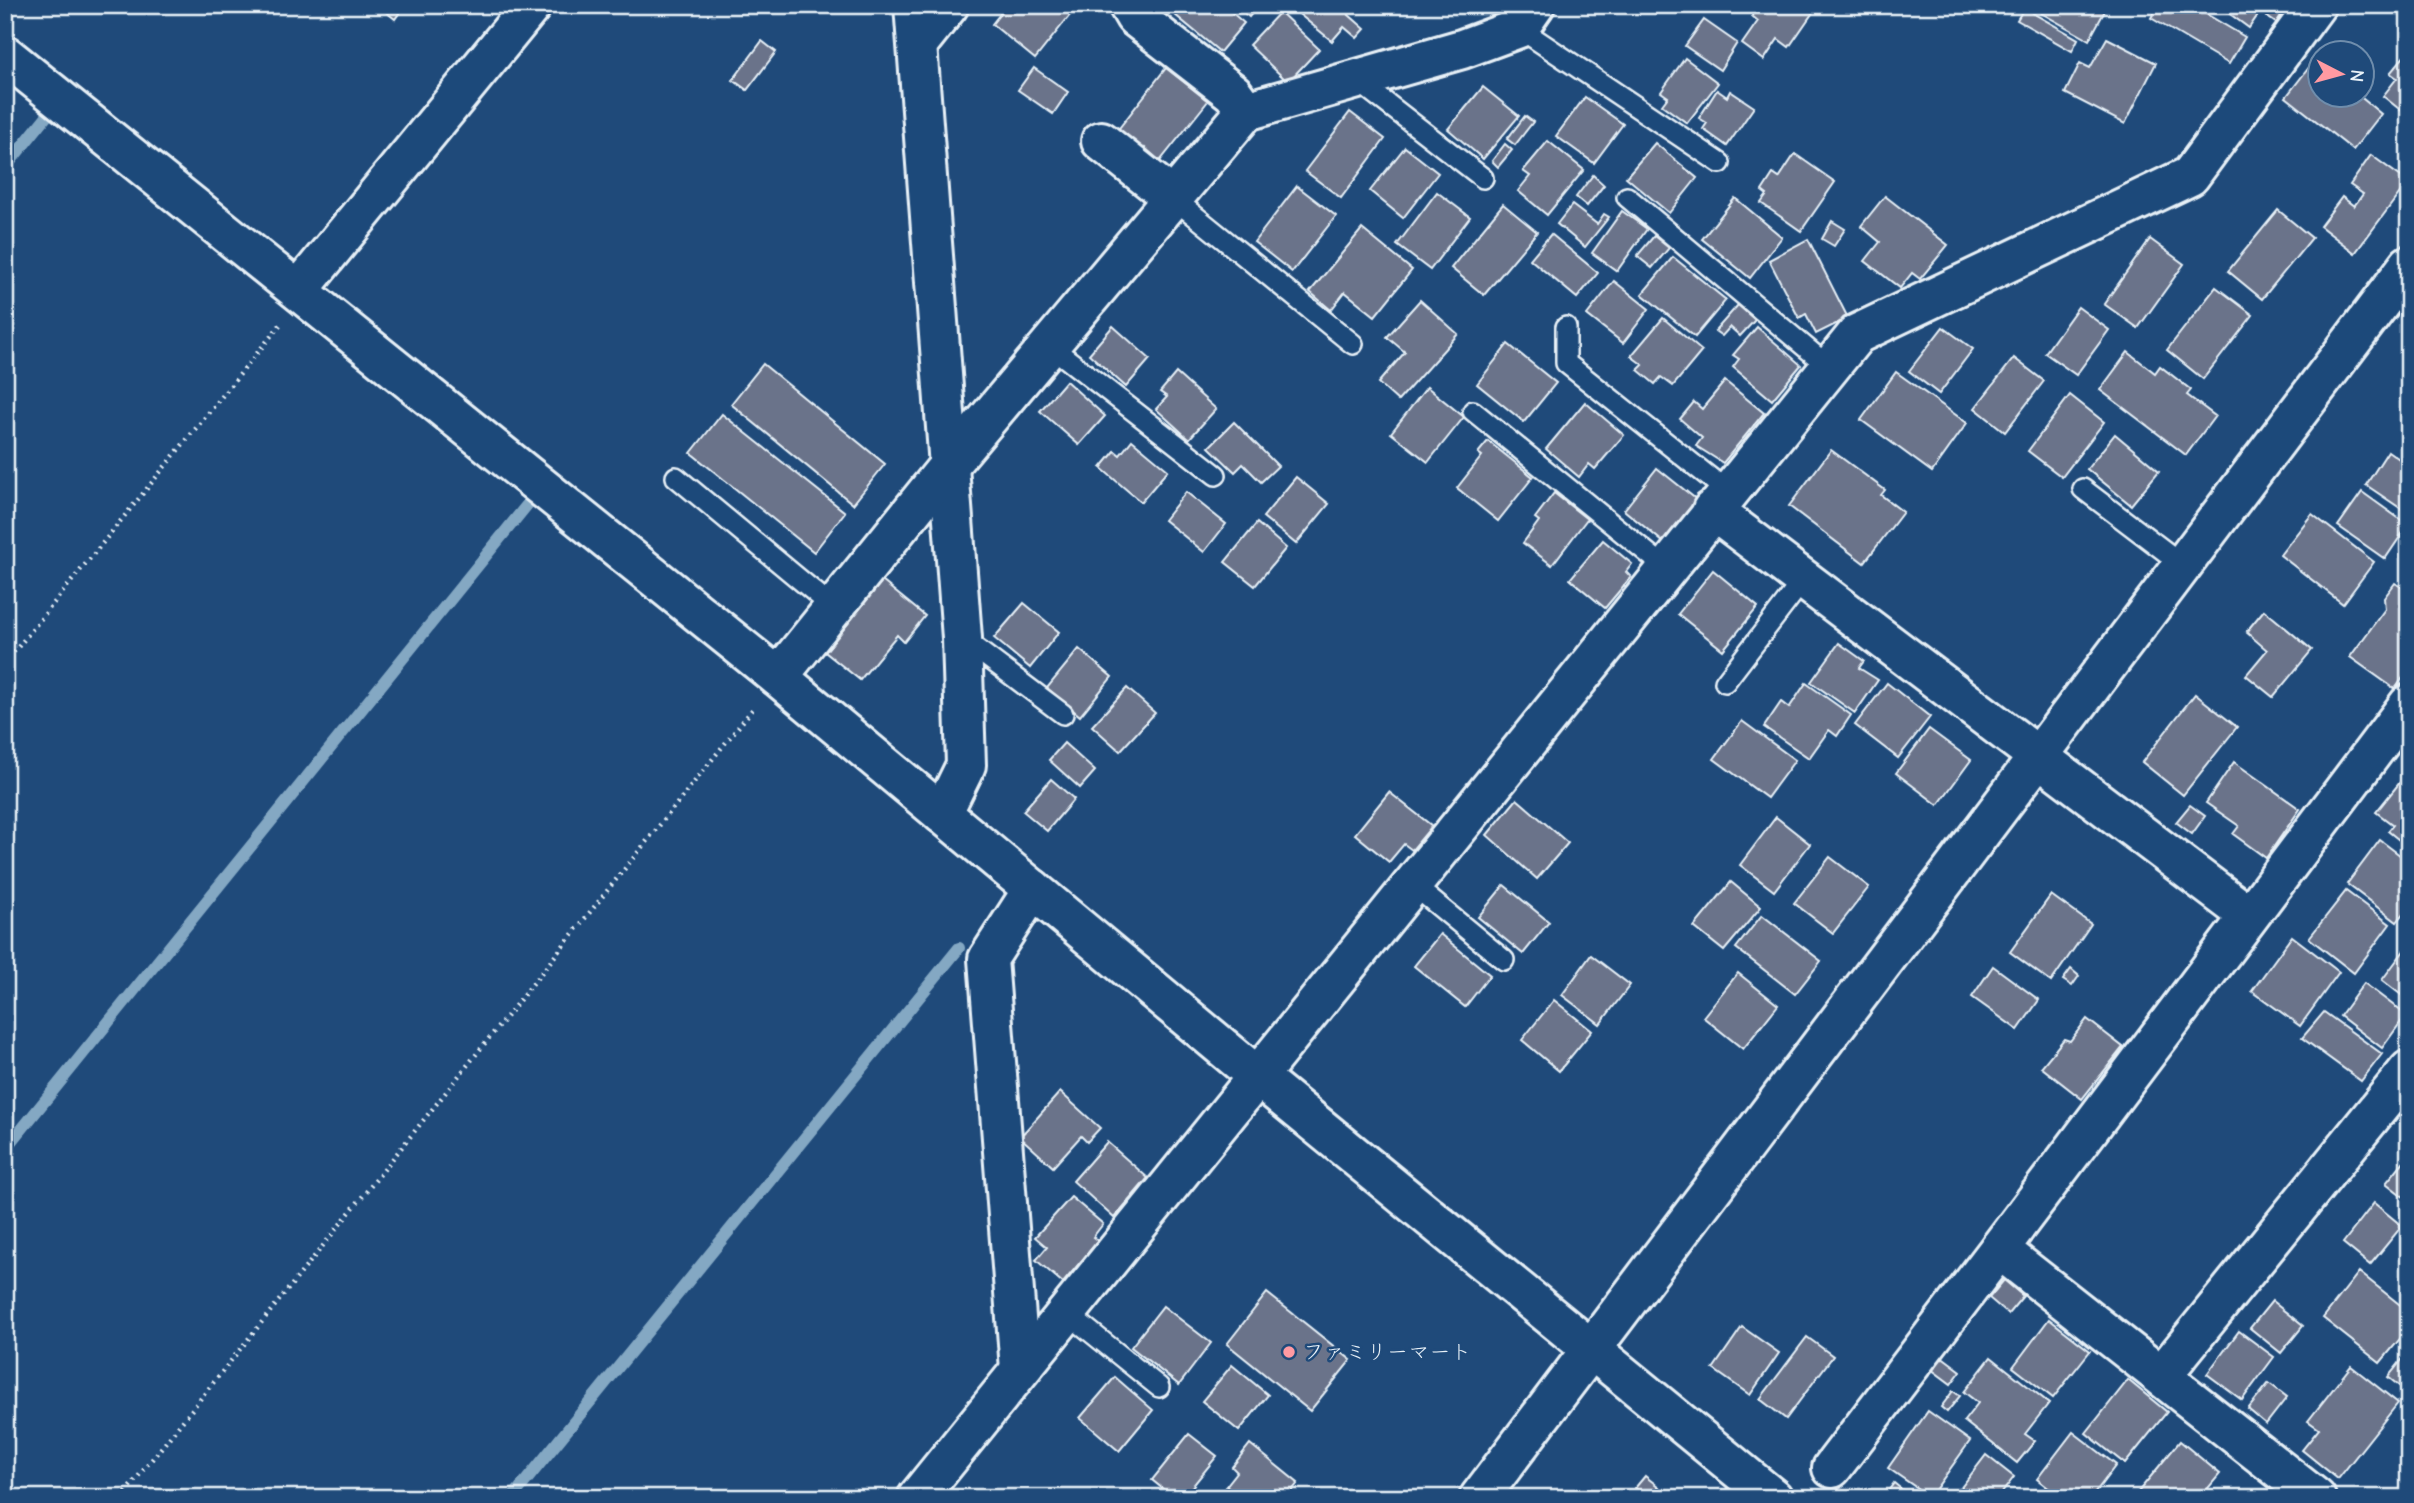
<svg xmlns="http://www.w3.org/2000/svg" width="2414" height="1503" viewBox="0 0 2414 1503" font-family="'Comic Neue','Klee One',sans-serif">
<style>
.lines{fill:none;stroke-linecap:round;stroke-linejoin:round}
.stream{stroke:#84a8c3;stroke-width:12}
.building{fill:#6a738a;stroke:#e8f1f8;stroke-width:2}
.lane-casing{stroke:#e8f1f8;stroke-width:24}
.street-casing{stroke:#e8f1f8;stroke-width:44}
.secondary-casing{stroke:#e8f1f8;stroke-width:44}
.path{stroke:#e8f1f8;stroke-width:4.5;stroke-dasharray:2 5;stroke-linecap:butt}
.lane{stroke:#1f4a7a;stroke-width:19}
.street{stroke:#1f4a7a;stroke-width:38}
.secondary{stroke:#1f4a7a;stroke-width:38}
.poi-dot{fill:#ff9aa2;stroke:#1f4a7a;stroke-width:2.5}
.labels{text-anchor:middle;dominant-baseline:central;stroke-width:5;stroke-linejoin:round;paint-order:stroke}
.poi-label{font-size:21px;fill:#e8f1f8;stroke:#1f4a7a;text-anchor:start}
</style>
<rect width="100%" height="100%" fill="#1f4a7a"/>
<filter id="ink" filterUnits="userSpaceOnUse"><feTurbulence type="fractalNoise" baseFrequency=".0143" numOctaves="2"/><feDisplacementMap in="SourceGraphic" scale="14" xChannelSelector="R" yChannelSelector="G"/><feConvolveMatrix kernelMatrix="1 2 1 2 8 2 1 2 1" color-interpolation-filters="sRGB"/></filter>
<g filter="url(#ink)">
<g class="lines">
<g class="stream">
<path d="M5 168 50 112"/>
<path d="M5 1150 531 500"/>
<path d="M512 1498 959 948"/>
</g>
</g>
<g class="building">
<path d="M377 5H405L395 19Z"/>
<path d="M1007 5H1078L1035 59 992 24Z"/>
<path d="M1181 5H1223L1244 23 1220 52 1174 14Z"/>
<path d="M1235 5H1259L1249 17Z"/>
<path d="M1288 5H1355L1348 14 1365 29 1357 38 1344 27 1332 41Z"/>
<path d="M1760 5H1818L1789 47 1778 39 1764 60 1742 44 1758 21 1752 16Z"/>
<path d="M2027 5H2103L2107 7 2089 40Z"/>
<path d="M2158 5H2191L2245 37 2229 64 2151 18Z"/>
<path d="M2288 5 2276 23 2260 12 2249 28 2219 6Z"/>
<path d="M2024 8 2078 39 2072 51 2017 20Z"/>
<path d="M1280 12 1319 49 1288 82 1249 45Z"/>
<path d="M1704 20 1737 43 1720 70 1685 46Z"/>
<path d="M2107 38 2156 63 2125 124 2065 93 2080 63 2090 68Z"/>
<path d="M762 41 776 52 747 90 733 80Z"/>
<path d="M2406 54 2409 56V117L2383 96 2397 78 2390 73Z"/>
<path d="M1685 58 1718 83 1687 123 1662 105 1668 97 1661 92Z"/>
<path d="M2314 61 2320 65V94H2357L2381 114 2353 150 2286 97Z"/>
<path d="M1034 68 1068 92 1053 114 1018 90Z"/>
<path d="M1166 68 1208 101 1160 161 1145 148 1139 156 1113 136Z"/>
<path d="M1483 87 1519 116 1483 159 1448 129Z"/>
<path d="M1717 90 1727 97 1730 91 1754 107 1727 146 1703 129 1707 123 1699 118Z"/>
<path d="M1585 97 1623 124 1594 163 1556 136Z"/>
<path d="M1350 112 1385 139 1341 198 1305 171Z"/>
<path d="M1525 116 1533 122 1515 145 1507 139Z"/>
<path d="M1548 141 1584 170 1547 215 1518 191 1530 176 1523 171Z"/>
<path d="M1655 143 1697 178 1669 213 1626 177Z"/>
<path d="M1505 144 1512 150 1498 167 1492 161Z"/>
<path d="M1405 147 1438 173 1403 218 1370 191Z"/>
<path d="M1795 154 1835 182 1801 231 1761 203 1767 195 1762 191 1773 174 1779 178Z"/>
<path d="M2371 155 2408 182 2355 253 2320 226 2342 197 2354 206 2363 194 2350 185Z"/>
<path d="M1593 175 1604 185 1587 206 1576 197Z"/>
<path d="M1297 186 1336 216 1292 272 1254 242Z"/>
<path d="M1437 192 1470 217 1430 270 1397 245Z"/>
<path d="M1885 196 1948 245 1920 279 1912 273 1900 288 1865 261 1880 242 1861 226Z"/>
<path d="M1735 198 1782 237 1750 278 1702 239Z"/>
<path d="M1503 204 1537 232 1484 295 1451 268Z"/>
<path d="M1572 205 1597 224 1604 214 1609 217 1585 247 1557 224Z"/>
<path d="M2278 210 2312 238 2262 299 2228 271Z"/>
<path d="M1622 211 1647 229 1617 271 1592 253Z"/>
<path d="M1832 221 1845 229 1834 246 1822 239Z"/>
<path d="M1362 229 1412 270 1375 316 1345 292 1331 310 1310 292Z"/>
<path d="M1551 234 1598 273 1577 298 1530 259Z"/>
<path d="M1654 236 1669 248 1652 268 1637 256Z"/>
<path d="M1808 239 1848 318 1816 334 1806 314 1799 318 1769 260Z"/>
<path d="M2150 239 2184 264 2138 328 2104 304Z"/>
<path d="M1673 257 1726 300 1695 337 1642 294Z"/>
<path d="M1614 281 1649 309 1623 343 1587 315Z"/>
<path d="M2216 287 2253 315 2203 379 2167 350Z"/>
<path d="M1420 300 1458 334 1398 401 1378 383 1405 352 1387 337Z"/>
<path d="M1738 305 1755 320 1740 336 1730 327 1722 336 1715 331Z"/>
<path d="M2078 307 2109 330 2076 375 2045 353Z"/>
<path d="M1663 318 1702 351 1673 386 1661 377 1655 384 1638 370 1643 365 1631 356Z"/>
<path d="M1113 326 1150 359 1126 387 1089 354Z"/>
<path d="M1757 327 1801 365 1772 400 1733 367 1739 359 1733 355Z"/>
<path d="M1943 327 1973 349 1939 394 1909 371Z"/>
<path d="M1508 344 1556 383 1524 422 1477 384Z"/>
<path d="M2128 352 2155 373 2160 366 2191 390 2187 395 2215 416 2186 455 2100 390Z"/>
<path d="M2014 358 2044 381 2005 432 1975 408Z"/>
<path d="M763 364 885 464 853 504 731 404Z"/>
<path d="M1896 372 1967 423 1932 472 1861 420Z"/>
<path d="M1176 373 1216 409 1189 439 1156 409 1167 397 1160 392Z"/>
<path d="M1066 381 1105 416 1079 445 1040 411Z"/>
<path d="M1725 381 1764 413 1723 463 1696 446 1702 438 1680 419 1694 402 1702 409Z"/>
<path d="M1427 387 1464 417 1428 462 1391 433Z"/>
<path d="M2070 395 2104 422 2062 477 2028 451Z"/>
<path d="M1585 402 1624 435 1595 469 1589 464 1579 477 1546 449Z"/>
<path d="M722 414 845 512 814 552 691 453Z"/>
<path d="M1234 422 1278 466 1261 482 1243 464 1235 472 1209 447Z"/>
<path d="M2115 434 2159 471 2131 505 2087 469Z"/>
<path d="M1132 440 1168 470 1141 502 1101 468 1115 451 1120 455Z"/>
<path d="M1488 441 1533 477 1498 521 1457 488 1482 456 1478 453Z"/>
<path d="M1831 450 1885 490 1881 495 1903 512 1864 563 1789 506Z"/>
<path d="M2388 451 2409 466V514L2366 485Z"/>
<path d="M1657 468 1697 500 1663 542 1624 510Z"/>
<path d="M1296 477 1329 504 1296 544 1263 517Z"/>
<path d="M1186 492 1226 524 1204 552 1164 520Z"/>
<path d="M2362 492 2408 525 2385 559 2338 526Z"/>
<path d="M1554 493 1587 519 1552 565 1523 543 1539 521 1535 518Z"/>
<path d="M2312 514 2374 562 2343 604 2280 555Z"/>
<path d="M1257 523 1286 548 1255 586 1225 562Z"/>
<path d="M1603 540 1632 564 1626 572 1631 577 1605 608 1570 579Z"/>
<path d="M1713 570 1758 607 1723 650 1678 614Z"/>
<path d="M882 581 925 616 904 642 897 635 860 680 825 652Z"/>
<path d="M2395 583 2409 592V669L2395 689 2350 657 2385 609 2384 598Z"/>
<path d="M1024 603 1059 632 1030 668 994 638Z"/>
<path d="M2264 610 2312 650 2273 697 2246 675 2267 650 2246 632Z"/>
<path d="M1839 643 1864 661 1859 668 1878 680 1855 713 1811 682Z"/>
<path d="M1079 649 1112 677 1080 716 1047 688Z"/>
<path d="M1806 683 1851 715 1837 736 1829 730 1809 758 1764 727 1781 702 1789 708Z"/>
<path d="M1887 683 1930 717 1898 758 1855 725Z"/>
<path d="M1127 688 1155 713 1120 751 1092 726Z"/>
<path d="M2195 694 2237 727 2183 795 2142 762Z"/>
<path d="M1742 721 1795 760 1767 798 1714 759Z"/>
<path d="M1929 729 1971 760 1938 805 1896 773Z"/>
<path d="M1064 743 1095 771 1080 788 1049 760Z"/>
<path d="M2234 762 2300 809 2266 858 2233 834 2239 826 2206 803Z"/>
<path d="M2405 776 2409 779V848L2388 831 2393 825 2376 812Z"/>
<path d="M1051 779 1074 799 1047 831 1023 811Z"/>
<path d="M1389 792 1432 826 1412 850 1404 844 1389 862 1355 834Z"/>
<path d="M1517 799 1568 843 1537 879 1487 835Z"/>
<path d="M2190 805 2205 816 2192 834 2176 822Z"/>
<path d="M1776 817 1810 844 1774 891 1740 865Z"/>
<path d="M2380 840 2409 862V907L2397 922 2347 884Z"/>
<path d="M1830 857 1869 887 1833 933 1794 903Z"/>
<path d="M1731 882 1761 907 1724 951 1694 927Z"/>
<path d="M1504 885 1549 922 1523 954 1478 917Z"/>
<path d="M2346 891 2390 924 2354 973 2309 938Z"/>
<path d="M2051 895 2091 924 2051 982 2010 952Z"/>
<path d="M1762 915 1821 961 1795 994 1736 948Z"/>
<path d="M1440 934 1490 975 1465 1007 1414 966Z"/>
<path d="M2292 936 2339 972 2300 1026 2252 991Z"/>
<path d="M2409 944V1001L2382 980Z"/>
<path d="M1591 955 1630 985 1600 1024 1562 995Z"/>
<path d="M1993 966 2039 1000 2018 1030 1972 997Z"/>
<path d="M2071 969 2079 976 2072 986 2063 980Z"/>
<path d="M1738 973 1778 1005 1743 1049 1703 1017Z"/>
<path d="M2364 983 2406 1015 2382 1048 2340 1016Z"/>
<path d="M1554 1000 1592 1031 1559 1071 1522 1040Z"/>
<path d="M2324 1012 2382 1054 2361 1081 2302 1038Z"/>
<path d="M2087 1019 2123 1047 2082 1099 2041 1067 2064 1039 2070 1041Z"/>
<path d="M1060 1092 1100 1128 1087 1142 1081 1136 1053 1167 1020 1137Z"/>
<path d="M1107 1142 1148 1178 1114 1218 1073 1181Z"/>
<path d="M2408 1156 2409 1157V1201L2386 1183Z"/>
<path d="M1071 1197 1103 1224 1093 1237 1098 1241 1063 1283 1036 1260 1047 1247 1035 1237Z"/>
<path d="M2374 1203 2402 1226 2370 1265 2343 1243Z"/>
<path d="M2359 1272 2409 1312V1328L2380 1363 2323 1318Z"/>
<path d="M2004 1280 2023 1296 2008 1314 1989 1298Z"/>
<path d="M1267 1293 1351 1360 1310 1411 1227 1344Z"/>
<path d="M2272 1301 2303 1326 2281 1353 2250 1328Z"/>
<path d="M1163 1306 1211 1343 1179 1385 1131 1347Z"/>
<path d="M2049 1319 2090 1351 2053 1398 2013 1367Z"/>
<path d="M1742 1327 1779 1353 1750 1395 1713 1369Z"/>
<path d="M2239 1331 2274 1357 2242 1400 2207 1374Z"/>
<path d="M1807 1337 1833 1356 1786 1419 1760 1399Z"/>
<path d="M2409 1351V1394L2388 1377Z"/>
<path d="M1941 1356 1961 1371 1951 1384 1931 1369Z"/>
<path d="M1991 1357 2049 1403 2025 1434 2035 1441 2017 1463 1964 1421 1978 1403 1964 1392Z"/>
<path d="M1232 1365 1268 1395 1239 1431 1202 1401Z"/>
<path d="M2351 1366 2398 1403 2338 1479 2302 1450 2319 1429 2308 1421Z"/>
<path d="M1115 1377 1153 1410 1119 1451 1080 1418Z"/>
<path d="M2128 1380 2167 1412 2125 1464 2086 1433Z"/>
<path d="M2269 1383 2287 1397 2266 1424 2248 1409Z"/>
<path d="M1953 1391 1960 1396 1947 1412 1941 1407Z"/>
<path d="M1928 1411 1970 1441 1930 1497 1888 1468Z"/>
<path d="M2073 1432 2116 1465 2091 1498H2061L2037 1479Z"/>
<path d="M1189 1434 1217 1456 1183 1498H1174L1152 1480Z"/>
<path d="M2180 1441 2220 1474 2200 1498H2133Z"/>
<path d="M1250 1444 1298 1483 1286 1498H1268L1263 1494 1260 1498H1240L1226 1486 1237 1472 1232 1467Z"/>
<path d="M1986 1455 2014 1477 1998 1498H1953Z"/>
<path d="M1645 1476 1659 1487 1651 1498 1635 1488Z"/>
<path d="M1894 1483 1912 1498H1883Z"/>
</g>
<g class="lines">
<g class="lane-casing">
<g id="lane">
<path d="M1519 28 1720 163"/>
<path d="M1358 81 1483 178"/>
<path d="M1627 197 1829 367"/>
<path d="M1173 198 1353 344"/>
<path d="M1566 327V363L1728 492"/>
<path d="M1049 345 1216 475"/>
<path d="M1473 411 1666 568"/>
<path d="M676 477 834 608"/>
<path d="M2083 489 2183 565"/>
<path d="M962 638 1063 714"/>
<path d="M1725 682 1804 579"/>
<path d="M1412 884 1504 960"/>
<path d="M1066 1312 1159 1387"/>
</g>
</g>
<g class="street-casing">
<g id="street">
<path d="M914 5 962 638 966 765 942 814"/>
<path d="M1128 5 1135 17 1233 93 1246 111"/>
<path d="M918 44 949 5"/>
<path d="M1101 141 1173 198"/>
<path d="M299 290 532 5"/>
<path d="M1712 510 2248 915"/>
<path d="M778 677 949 465 1246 111 1462 49 1519 28 1535 5"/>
<path d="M1020 1369 988 959 1033 889"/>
<path d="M2162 1375 2409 1070"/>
<path d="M1832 1468 1999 1249"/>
<path d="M917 1498 1857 334 2190 176 2316 5"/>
<path d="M2316 1498 1999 1249 2409 704"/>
</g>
</g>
<g class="secondary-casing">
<g id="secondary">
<path d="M5 55 778 677 1257 1076 1773 1498"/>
<path d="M1479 1498 2409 265"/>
</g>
</g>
<g class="path">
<path d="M5 663 280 325"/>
<path d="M121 1498 755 706"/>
</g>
<use href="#lane" class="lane"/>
<use href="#street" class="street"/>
<use href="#secondary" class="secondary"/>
</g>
</g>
<circle class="poi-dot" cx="1289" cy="1352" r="7"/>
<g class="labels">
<g class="poi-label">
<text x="1303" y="1352">ファミリーマート</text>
</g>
</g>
<rect width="2414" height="1503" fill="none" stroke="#1f4a7a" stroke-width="28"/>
<rect x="14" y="14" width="2386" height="1475" fill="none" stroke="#e8f1f8" stroke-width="2.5" filter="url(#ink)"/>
<g transform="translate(2341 74) rotate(96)"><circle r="33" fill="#1f4a7a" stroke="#6f8dac" stroke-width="2"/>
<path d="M0-5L12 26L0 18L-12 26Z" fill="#ff9aa2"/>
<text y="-10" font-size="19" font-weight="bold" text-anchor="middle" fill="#e8f1f8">N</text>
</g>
</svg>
